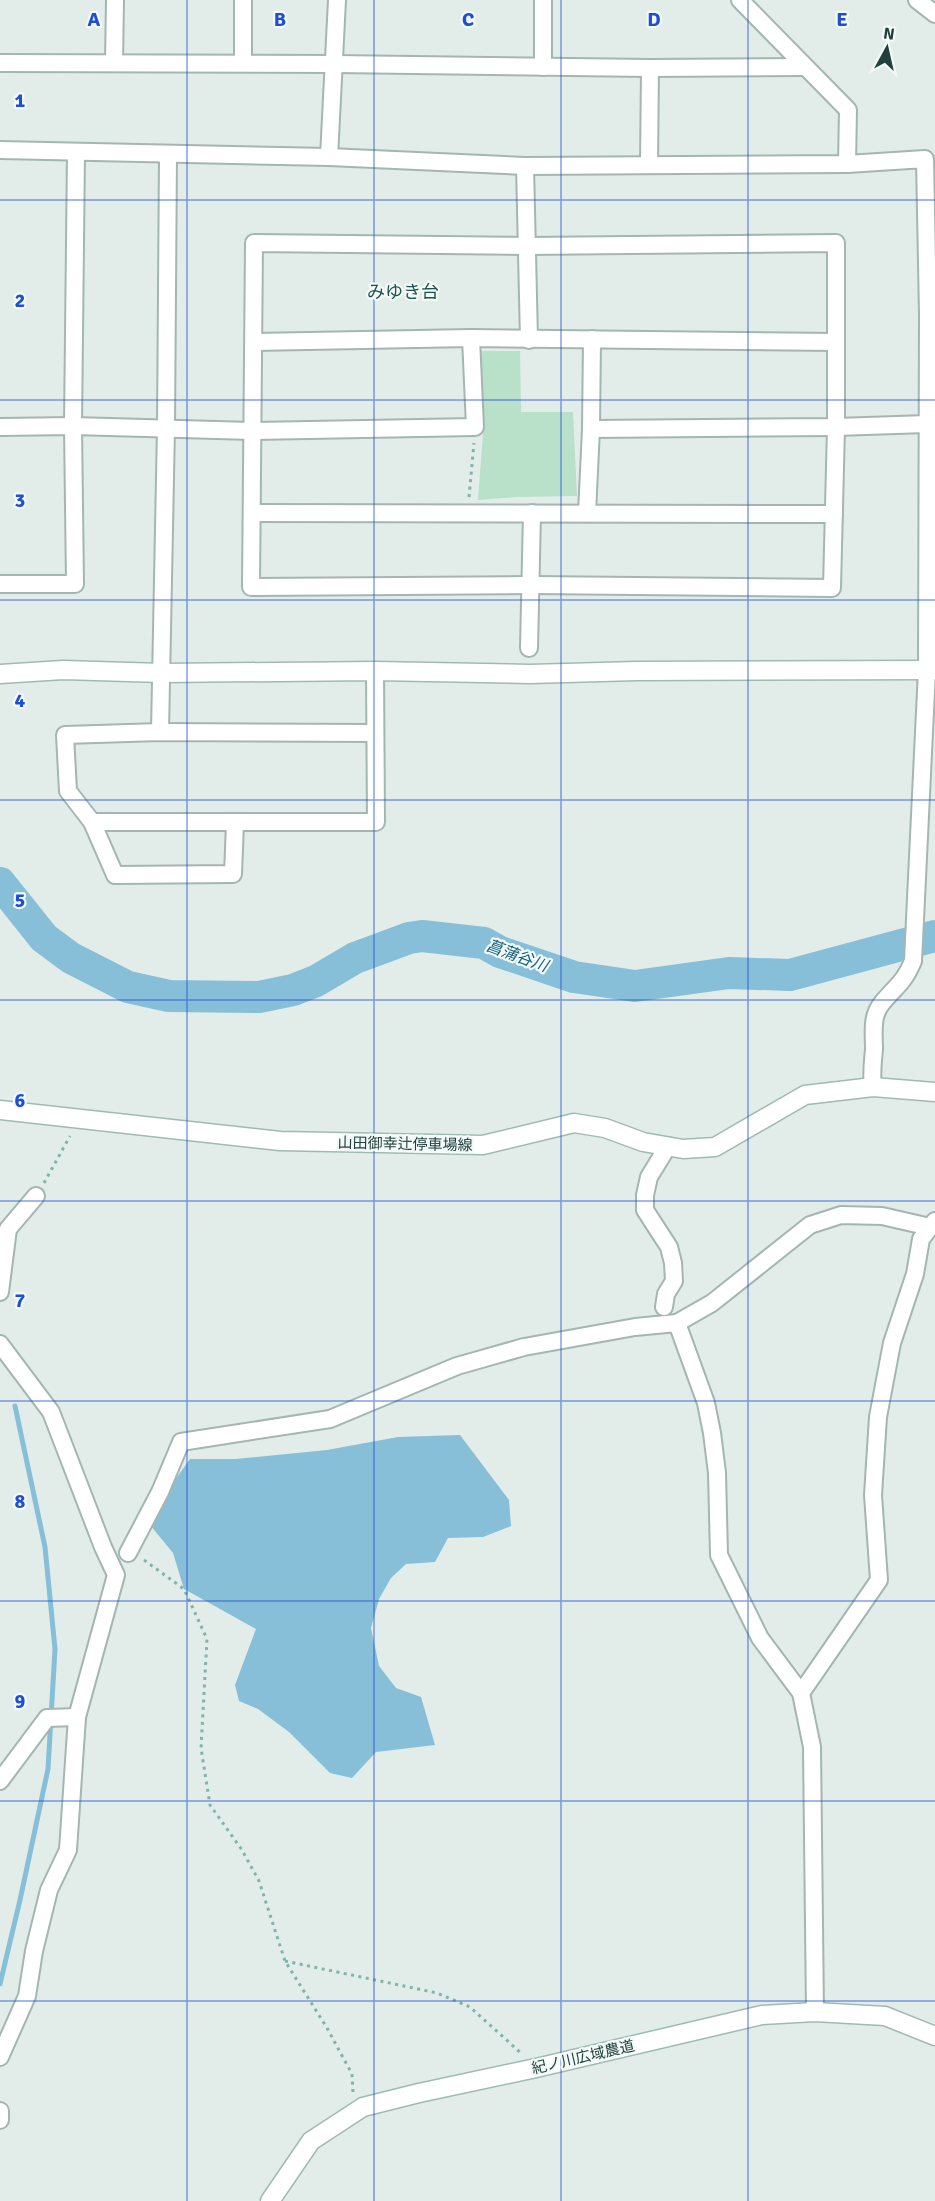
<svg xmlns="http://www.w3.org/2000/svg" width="935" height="2201" viewBox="0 0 935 2201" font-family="Signika,'Noto Sans JP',sans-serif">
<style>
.green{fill:#b9e0c9}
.water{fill:#86bfd7}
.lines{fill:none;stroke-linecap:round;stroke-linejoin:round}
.stream{stroke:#86bfd7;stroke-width:5}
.river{stroke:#86bfd7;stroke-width:32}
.street-casing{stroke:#a4b6b2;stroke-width:20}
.secondary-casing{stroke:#9fbab4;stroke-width:21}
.path{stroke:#80b4ab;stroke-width:3;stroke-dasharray:3 4.5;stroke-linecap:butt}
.street{stroke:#fff;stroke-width:16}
.secondary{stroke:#fff;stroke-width:18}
.grid{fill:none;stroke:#1d4ed8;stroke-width:1.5;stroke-opacity:0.55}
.labels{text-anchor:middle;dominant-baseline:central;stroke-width:4.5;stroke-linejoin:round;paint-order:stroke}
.street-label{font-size:15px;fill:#20403c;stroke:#f3f9f7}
.water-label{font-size:16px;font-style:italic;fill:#156081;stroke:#f3f9f7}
.quarter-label{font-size:18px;fill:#1a544e;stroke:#f3f9f7}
.grid-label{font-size:20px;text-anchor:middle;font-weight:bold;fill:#1d4ed8;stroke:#f3f9f7;stroke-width:4.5;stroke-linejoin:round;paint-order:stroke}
</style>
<rect width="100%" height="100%" fill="#e2edea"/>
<path class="green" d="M480 351H520L521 412H573L577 496 518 497 478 500 484 420Z"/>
<path class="water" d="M460 1435 509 1500 511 1526 483 1537 448 1538 435 1562 406 1564 391 1578 379 1599 371 1628 379 1666 396 1688 421 1697 435 1745 376 1752 352 1778 330 1773 289 1732 258 1709 239 1701 235 1685 256 1629 184 1589 173 1553 146 1520 190 1459H235L327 1450 398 1437Z"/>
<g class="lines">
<path class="stream" d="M0 1984 20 1900 48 1769 55 1649 45 1547 15 1406"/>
<path class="river" d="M0 883 44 938 71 958 128 987 169 996 259 997 293 990 316 981 355 958 409 938 422 936 484 943 500 952 574 977 635 986 729 973 790 975 935 936"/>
<g class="street-casing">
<g id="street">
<path d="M740 0 848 110 847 164"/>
<path d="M917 0 935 14"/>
<path d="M0 63 335 64 650 68 805 67"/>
<path d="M114 63 115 0"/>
<path d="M243 63V0"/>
<path d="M543 67V0"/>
<path d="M0 150 329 157 525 166 847 164 925 159 928 315 927 670 913 961C904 983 896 986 882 1003 871 1016 874 1033 874 1049 873 1062 871 1073 873 1087"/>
<path d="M329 157 337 0"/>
<path d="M649 165 650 68"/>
<path d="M525 166 529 340"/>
<path d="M254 243 526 246 836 243V427L832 588 532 585 251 587Z"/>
<path d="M592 339 591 429 836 427 927 424"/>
<path d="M254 342 471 338 836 342"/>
<path d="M0 427 73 426 252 431 475 427 471 338"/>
<path d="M253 513 834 514"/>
<path d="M587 513 591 429"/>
<path d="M0 584H75L73 426 76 152"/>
<path d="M529 648 532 513"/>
<path d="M160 732 166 427 168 155"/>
<path d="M92 822H376L375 671"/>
<path d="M235 823 233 874 115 875 92 822 68 791 65 735 160 732 374 733"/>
<path d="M0 1292 8 1229 36 1196"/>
<path d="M664 1307 666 1294 674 1281 673 1263 669 1247 645 1210V1195L649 1177 668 1146"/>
<path d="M677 1323 706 1403 712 1433 717 1473 719 1555 760 1638 801 1693 812 1747 815 2012"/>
<path d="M0 1344 51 1412 103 1547 116 1575 77 1717 68 1850 49 1890 34 1951 27 1996 0 2057"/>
<path d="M128 1553 160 1492 181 1442 330 1419 457 1366 524 1347 635 1327 677 1323 712 1303 810 1225 841 1215 882 1216 930 1227"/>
<path d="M801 1693 879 1580 873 1495 878 1417 892 1343 915 1274 921 1239 935 1221"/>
<path d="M0 1781 47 1718 77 1717"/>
<path d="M0 2111V2120"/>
</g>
</g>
<g class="secondary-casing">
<g id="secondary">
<path d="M0 674 63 670 162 673 375 671 530 674 637 671 935 670"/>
<path d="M0 1110 280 1141 483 1145 574 1123 605 1128 643 1142 683 1149 715 1147 805 1095 873 1087 935 1092"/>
<path d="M270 2201 311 2141 363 2107 419 2093 536 2068 762 2015 815 2012 885 2016 935 2036"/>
</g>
</g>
<g class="path">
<path d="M469 497 474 443"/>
<path d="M44 1183 70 1136"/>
<path d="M144 1560 184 1589 207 1639 201 1748 210 1805 242 1850 259 1881 285 1961 327 2028 352 2074 353 2093"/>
<path d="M285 1961 437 1993 470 2007 522 2054"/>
</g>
<use href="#street" class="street"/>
<use href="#secondary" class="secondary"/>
</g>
<path class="grid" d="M187 0V2201M374 0V2201M561 0V2201M748 0V2201M0 200H935M0 400H935M0 600H935M0 800H935M0 1000H935M0 1201H935M0 1401H935M0 1601H935M0 1801H935M0 2001H935"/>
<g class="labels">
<g class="street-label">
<text transform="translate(405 1144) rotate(1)">山田御幸辻停車場線</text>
<text transform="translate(583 2057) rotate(-13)">紀ノ川広域農道</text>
</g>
<g class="water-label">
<text transform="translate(517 956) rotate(20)">菖蒲谷川</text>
</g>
<g class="quarter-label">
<text x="403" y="292">みゆき台</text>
</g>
</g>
<g class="grid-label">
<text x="94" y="26">A</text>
<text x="280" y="26">B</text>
<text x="468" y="26">C</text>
<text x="654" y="26">D</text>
<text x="842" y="26">E</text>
<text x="20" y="107">1</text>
<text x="20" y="307">2</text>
<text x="20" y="507">3</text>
<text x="20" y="707">4</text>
<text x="20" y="907">5</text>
<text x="20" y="1107">6</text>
<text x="20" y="1307">7</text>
<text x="20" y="1508">8</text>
<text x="20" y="1708">9</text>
</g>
<g transform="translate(887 48) rotate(8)" stroke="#f3f9f7" stroke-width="4.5" paint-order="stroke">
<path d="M0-4.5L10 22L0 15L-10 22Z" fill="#20403c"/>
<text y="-9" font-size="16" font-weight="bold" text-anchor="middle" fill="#20403c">N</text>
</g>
</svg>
